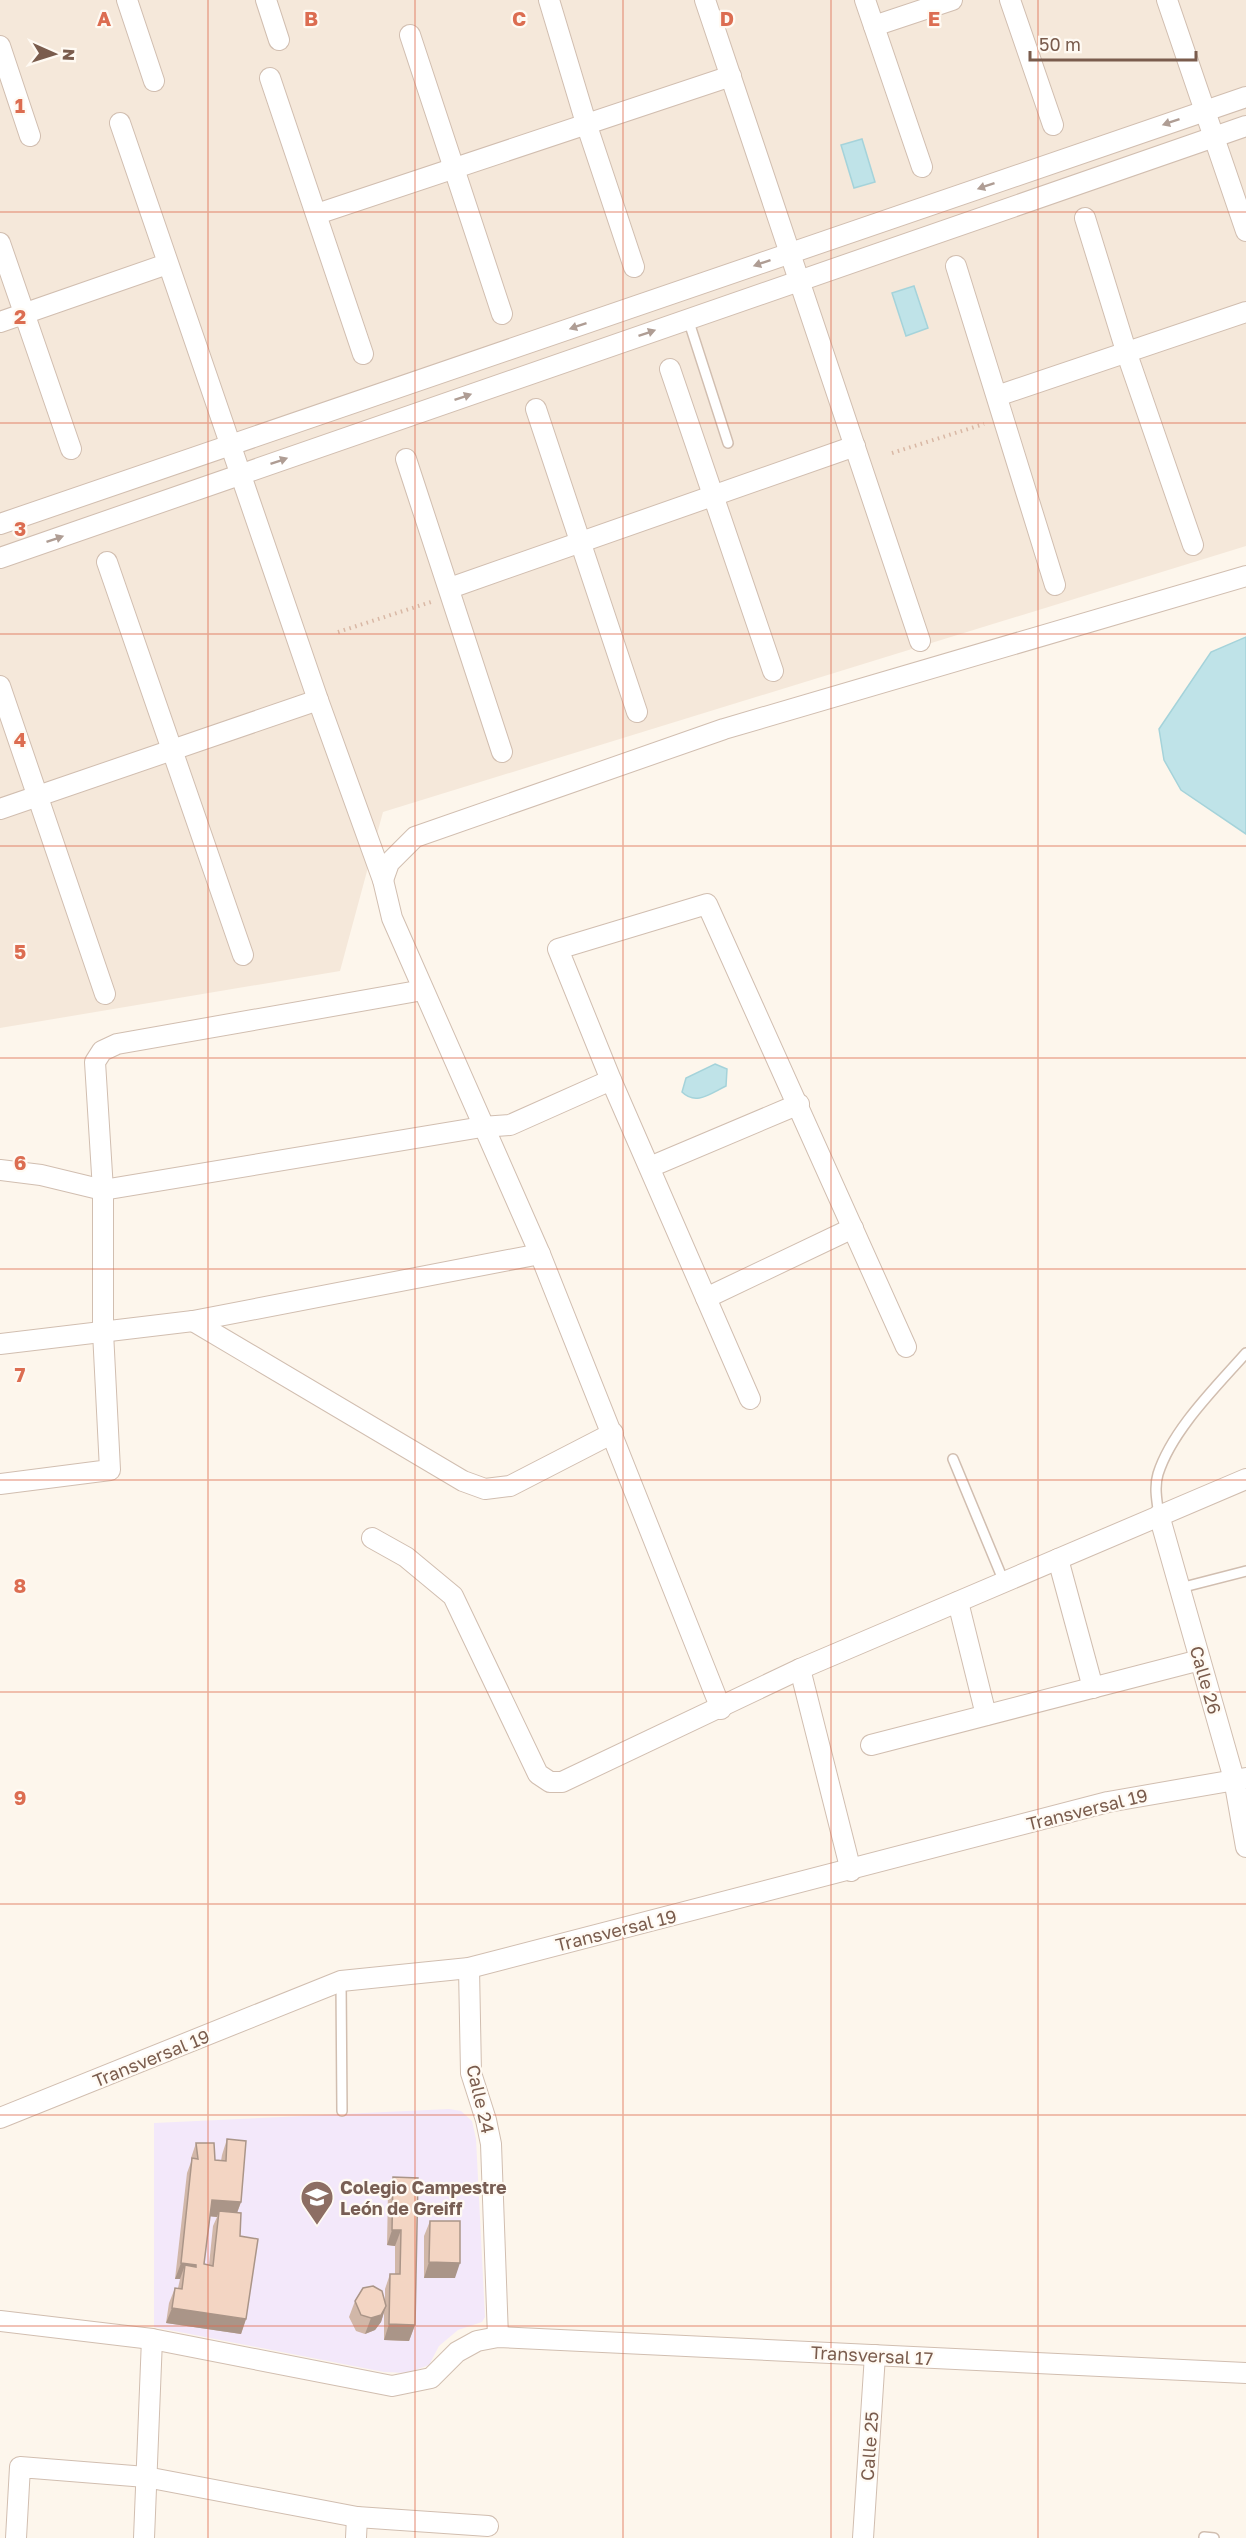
<svg xmlns="http://www.w3.org/2000/svg" width="1246" height="2538" viewBox="0 0 1246 2538" font-family="'Golos Text',sans-serif">
<style>
.residential{fill:#f5e8da}
.education{fill:#f3e8fa}
.water{fill:#bfe3e8;stroke:#a5d3da;stroke-width:1.5}
.lines{fill:none;stroke-linecap:round;stroke-linejoin:round}
.service-casing{stroke:#d1beb0;stroke-width:12}
.minor-casing{stroke:#d1beb0;stroke-width:22}
.path{stroke:#d9b8a5;stroke-width:4;stroke-dasharray:1.5 4.5;stroke-linecap:butt}
.service{stroke:#fff;stroke-width:9}
.minor{stroke:#fff;stroke-width:20}
.wall{fill:#d1b7a8;fill-rule:evenodd}
.shaded-wall{fill:#aa9588}
.building{fill:#f3d5c3;stroke:#aa9588;stroke-width:1.5}
.oneway{fill:#af9d94}
.grid{fill:none;stroke:#dc6d51;stroke-width:1.5;stroke-opacity:0.55}
.labels{text-anchor:middle;dominant-baseline:central;stroke-width:4.5;stroke-linejoin:round;paint-order:stroke}
.street-label{font-size:18px;fill:#7a5c4d;stroke:#fffaf3}
.education-label{font-size:18px;font-weight:bold;fill:#785e54;stroke:#fffaf3;text-anchor:start}
.grid-label{font-size:20px;text-anchor:middle;font-weight:bold;fill:#dc6d51;stroke:#fffaf3;stroke-width:4.5;stroke-linejoin:round;paint-order:stroke}
</style>
<rect width="100%" height="100%" fill="#fdf6ec"/>
<path class="residential" d="M0 0H1246V546L383 812 340 971 0 1028Z"/>
<path class="education" d="M449 2109 461 2111 472 2121 476 2139 485 2317 482 2322 458 2330 439 2346 429 2365 407 2373 384 2372 154 2327V2123Z"/>
<g class="water">
<path d="M862 139 875 182 854 188 841 145Z"/>
<path d="M914 286 928 328 906 336 892 293Z"/>
<path d="M1246 637V834L1181 790 1164 760 1159 729 1211 652Z"/>
<path d="M715 1064 727 1069 726 1086C711 1093 696 1106 682 1092L686 1078Z"/>
</g>
<g class="lines">
<g class="service-casing">
<g id="service">
<path d="M688 319 728 443"/>
<path d="M953 1459 1004 1582"/>
<path d="M1159 1515C1157 1502 1154 1487 1158 1474 1172 1430 1216 1387 1246 1353"/>
<path d="M1180 1588 1246 1571"/>
<path d="M341 1981 342 2111"/>
<path d="M1204 2537 1214 2538"/>
</g>
</g>
<g class="minor-casing">
<g id="minor">
<path d="M127 0 154 81"/>
<path d="M266 0 279 40"/>
<path d="M549 0 586 123 634 267"/>
<path d="M705 0 920 641"/>
<path d="M865 0 922 167"/>
<path d="M1010 0 1053 125"/>
<path d="M1167 0 1246 231"/>
<path d="M874 26 952 0"/>
<path d="M410 35 502 314"/>
<path d="M0 46 30 136"/>
<path d="M270 78 363 354"/>
<path d="M120 123 318 700 383 880 392 918 540 1254 721 1709"/>
<path d="M317 214 731 76"/>
<path d="M1085 218 1127 354 1193 545"/>
<path d="M0 243 71 449"/>
<path d="M956 266 1055 585"/>
<path d="M0 322 167 264"/>
<path d="M670 369 773 671"/>
<path d="M997 396 1246 312"/>
<path d="M536 409 637 712"/>
<path d="M406 459 502 752"/>
<path d="M0 524 1246 97"/>
<path d="M0 558 1246 126"/>
<path d="M107 562 243 955"/>
<path d="M450 588 855 446"/>
<path d="M0 686 105 994"/>
<path d="M0 809 318 700"/>
<path d="M383 880 389 863 415 837 724 729 1246 576"/>
<path d="M650 1167 799 1104"/>
<path d="M0 1170 41 1175 103 1190 482 1127 510 1125 611 1080"/>
<path d="M706 1298 853 1228"/>
<path d="M193 1321 463 1481 485 1489 510 1486 613 1433"/>
<path d="M0 1344 193 1321 540 1254"/>
<path d="M750 1399 611 1080 558 949 707 904 906 1347"/>
<path d="M0 1484 110 1470 103 1332V1190L95 1062 102 1051 117 1044 423 990"/>
<path d="M1159 1515 1234 1779 1246 1847"/>
<path d="M372 1538 406 1557 453 1596 538 1774 550 1782H562L800 1669 1246 1479"/>
<path d="M1058 1559 1093 1688"/>
<path d="M958 1602 986 1715"/>
<path d="M800 1669 851 1871"/>
<path d="M871 1745 1200 1660"/>
<path d="M469 1968 471 2073 486 2120 491 2144 498 2337"/>
<path d="M0 2118 341 1981 469 1968 1108 1802 1246 1778"/>
<path d="M0 2321 152 2339 392 2386 431 2378 457 2352 477 2341 498 2337 1246 2373"/>
<path d="M16 2538 20 2467 146 2477 357 2517 488 2526"/>
<path d="M144 2538 152 2339"/>
<path d="M356 2538 357 2517"/>
<path d="M863 2538 875 2355"/>
</g>
</g>
<g class="path">
<path d="M892 453 984 424"/>
<path d="M338 632 431 602"/>
</g>
<use href="#service" class="service"/>
<use href="#minor" class="minor"/>
</g>
<g class="wall">
<path d="M227 2139 241 2202 237 2213 240 2236 246 2319 241 2334 166 2323 169 2303 175 2288H178L180 2279H175L187 2173 191 2162V2158L196 2143 215 2160 221 2161 222 2155ZM210 2216 217 2217 213 2226 209 2265 204 2264Z"/>
<path d="M393 2177 415 2325 409 2341 384 2340V2312L381 2322 375 2330 365 2334 356 2331 349 2317 355 2301 385 2299V2289L390 2274H395V2246L387 2245 388 2192Z"/>
<path d="M430 2221 455 2278H424V2236Z"/>
</g>
<g class="shaded-wall">
<path d="M212 2200 241 2202 235 2218 219 2211 217 2217 206 2216Z"/>
<path d="M392 2230H401L395 2246 387 2245Z"/>
<path d="M429 2262 460 2263 455 2278H424Z"/>
<path d="M181 2263 196 2265 190 2280 185 2265 180 2279H175Z"/>
<path d="M386 2306 381 2322 375 2330 365 2334 371 2318Z"/>
<path d="M172 2308 246 2319 241 2334 166 2323Z"/>
<path d="M389 2324 415 2325 409 2341 384 2340Z"/>
</g>
<g class="building">
<path d="M227 2139 246 2141 241 2202 212 2200 204 2264 213 2266 219 2211 241 2213 240 2236 258 2239 246 2319 172 2308 175 2288 182 2289 185 2265 196 2267V2265L181 2263 192 2158 198 2159 196 2143H214L215 2160 226 2161Z"/>
<path d="M393 2177 418 2178 415 2325 389 2324 390 2274H400L401 2230H392Z"/>
<path d="M430 2221H460V2263L429 2262Z"/>
<path d="M373 2286 382 2291 386 2306 381 2315 371 2318 361 2315 355 2301 363 2288Z"/>
</g>
<defs><path id="oneway-solid" d="M-6-.8H1V-3.2L6.5 0L1 3.2V.8H-6Z" transform="scale(1.5)"/></defs>
<g class="oneway">
<use href="#oneway-solid" transform="translate(1171 122) rotate(161)"/>
<use href="#oneway-solid" transform="translate(986 186) rotate(161)"/>
<use href="#oneway-solid" transform="translate(762 263) rotate(161)"/>
<use href="#oneway-solid" transform="translate(578 326) rotate(161)"/>
<use href="#oneway-solid" transform="translate(647 333) rotate(-19)"/>
<use href="#oneway-solid" transform="translate(463 397) rotate(-19)"/>
<use href="#oneway-solid" transform="translate(279 461) rotate(-19)"/>
<use href="#oneway-solid" transform="translate(55 539) rotate(-19)"/>
</g>
<path class="grid" d="M208 0V2538M415 0V2538M623 0V2538M831 0V2538M1038 0V2538M0 212H1246M0 423H1246M0 634H1246M0 846H1246M0 1058H1246M0 1269H1246M0 1480H1246M0 1692H1246M0 1904H1246M0 2115H1246M0 2326H1246"/>
<defs>
<g id="school-pin" transform="scale(1.725)"><path d="M0 17L-7.5 6A9.5 9.5 0 1 1 7.5 6Z" fill="#8d6e63" stroke="#fffaf3"/><path d="M0-5L7-2L0 1L-7-2ZM-4 1L0 2.5L4 1V4Q0 6-4 4Z" fill="#fff"/></g>
</defs>
<g fill-rule="evenodd">
<use href="#school-pin" x="317" y="2197"/>
</g>
<g class="labels">
<g class="street-label">
<text transform="translate(1206 1680) rotate(74)">Calle 26</text>
<text transform="translate(1087 1809) rotate(-14)">Transversal 19</text>
<text transform="translate(616 1930) rotate(-14)">Transversal 19</text>
<text transform="translate(151 2058) rotate(-22)">Transversal 19</text>
<text transform="translate(481 2099) rotate(77)">Calle 24</text>
<text transform="translate(872 2355) rotate(3)">Transversal 17</text>
<text transform="translate(869 2446) rotate(-86)">Calle 25</text>
</g>
<g class="education-label">
<text x="340" y="2187">Colegio Campestre<tspan x="340" dy="21">León de Greiff</tspan></text>
</g>
</g>
<g class="grid-label">
<text x="104" y="26">A</text>
<text x="311" y="26">B</text>
<text x="519" y="26">C</text>
<text x="727" y="26">D</text>
<text x="934" y="26">E</text>
<text x="20" y="113">1</text>
<text x="20" y="324">2</text>
<text x="20" y="536">3</text>
<text x="20" y="747">4</text>
<text x="20" y="959">5</text>
<text x="20" y="1170">6</text>
<text x="20" y="1382">7</text>
<text x="20" y="1593">8</text>
<text x="20" y="1805">9</text>
</g>
<g transform="translate(54 54) rotate(93)" stroke="#fffaf3" stroke-width="4.5" paint-order="stroke">
<path d="M0-4.5L10 22L0 15L-10 22Z" fill="#7a5c4d"/>
<text y="-9" font-size="16" font-weight="bold" text-anchor="middle" fill="#7a5c4d">N</text>
</g>
<path d="M1030 51v9h166v-9" fill="none" stroke="#7a5c4d" stroke-width="3"/>
<text x="1039" y="51" font-size="18" fill="#7a5c4d" stroke="#fffaf3" stroke-width="4.5" paint-order="stroke">50 m</text>
</svg>
